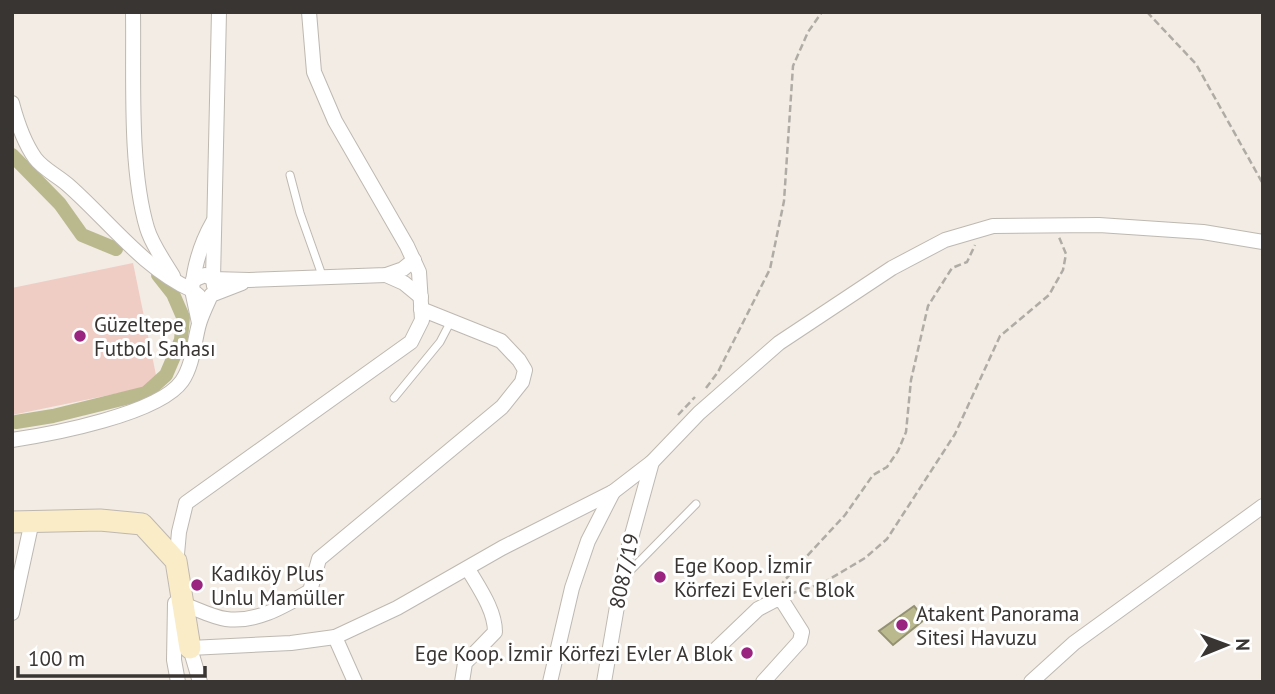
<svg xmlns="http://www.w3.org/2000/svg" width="1275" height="694" viewBox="0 0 1275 694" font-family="'PT Sans',sans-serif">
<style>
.green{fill:#efccc4}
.water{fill:#bab98e;stroke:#939172;stroke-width:2}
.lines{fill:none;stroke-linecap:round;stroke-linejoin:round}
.canal{stroke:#bab98e;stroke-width:14}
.lane-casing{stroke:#beb8b1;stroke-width:9}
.street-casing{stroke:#beb8b1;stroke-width:16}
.secondary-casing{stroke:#beb8b1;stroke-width:23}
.path{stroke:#b0aca5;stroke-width:2.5;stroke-dasharray:7 3.5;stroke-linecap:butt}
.lane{stroke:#fff;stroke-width:7}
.street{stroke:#fff;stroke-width:14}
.secondary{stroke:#faecc6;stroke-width:21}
.poi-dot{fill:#9a2581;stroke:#fff;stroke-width:2.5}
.labels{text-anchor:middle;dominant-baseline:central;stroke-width:6;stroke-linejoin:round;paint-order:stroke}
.poi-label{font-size:21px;fill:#383532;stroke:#fff;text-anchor:start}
.street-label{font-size:21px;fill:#383532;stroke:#fff}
</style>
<rect width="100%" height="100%" fill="#f2ece4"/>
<path class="green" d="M133 263 158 385 12 415V288Z"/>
<path class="water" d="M914 606 925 619 893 645 879 631Z"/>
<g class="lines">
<g class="canal">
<path d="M12 155 60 204 82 235 116 249"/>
<path d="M16 422 53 416 146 393 166 375 181 340 183 317 173 294 158 275"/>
</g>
<g class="lane-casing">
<g id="lane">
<path d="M290 175 300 213 323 278"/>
<path d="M394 398 440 342 451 321"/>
<path d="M625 576 696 504"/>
</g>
</g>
<g class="street-casing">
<g id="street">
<path d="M133 12C134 78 129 167 147 228 152 245 164 261 173 276"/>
<path d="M219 12 213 279 249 280 386 275 403 269 414 260"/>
<path d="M12 103C17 122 23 141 35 158 43 169 58 176 68 185 108 220 143 268 192 290L199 323"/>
<path d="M386 275 404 283 421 297"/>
<path d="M193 280 205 275 213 279 214 286"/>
<path d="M199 296 192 290C194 266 201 243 213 222"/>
<path d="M12 440C52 434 159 414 182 381 193 365 194 342 199 324 202 314 207 304 211 295L242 283"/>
<path d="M176 565 179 532 186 503 411 342 422 320 419 272 407 246 335 121 314 72 309 12"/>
<path d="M175 603 174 660 178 682"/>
<path d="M183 604C197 609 212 617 226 619 257 623 284 606 310 591L319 559 502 407 522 382 525 370 519 360 501 341 421 309"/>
<path d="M12 613 32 521"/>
<path d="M335 637 355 682"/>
<path d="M711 654 758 609 777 599 783 602 802 632 800 641 763 682"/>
<path d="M200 682 190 648 291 643 335 637 397 608 502 548 613 492 652 462 699 413 779 343 892 268 945 240 993 226 1099 225 1203 232 1263 242"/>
<path d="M462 682 465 663 495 632C495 610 479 588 468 569"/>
<path d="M550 682 572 588 588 541 613 492"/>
<path d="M604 682 625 560 652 462"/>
<path d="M1031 682 1074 643 1263 506"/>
</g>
</g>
<g class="secondary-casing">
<path id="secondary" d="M12 522 100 520 142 524 176 561 190 648"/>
</g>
<g class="path">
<path d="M1147 12 1196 64 1263 184"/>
<path d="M706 388 718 372 770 269 784 201 793 66 808 32 822 12"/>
<path d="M678 415 695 397"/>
<path d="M783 588V582L845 515 873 475 887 467 898 451 906 432 911 380 928 306 952 268 967 262 975 245"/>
<path d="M793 593 823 583 865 558 887 539 955 434 1000 336 1049 295 1063 270 1066 254 1059 237"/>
</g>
<use href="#lane" class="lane"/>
<use href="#street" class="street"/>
<use href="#secondary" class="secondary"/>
</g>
<g class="poi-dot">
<circle cx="80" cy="336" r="7"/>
<circle cx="660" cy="577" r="7"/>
<circle cx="197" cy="585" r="7"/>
<circle cx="902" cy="625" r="7"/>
<circle cx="747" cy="653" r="7"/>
</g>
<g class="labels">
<g class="poi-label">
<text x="94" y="324">Güzeltepe<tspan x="94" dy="24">Futbol Sahası</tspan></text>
<text x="674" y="565">Ege Koop. İzmir<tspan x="674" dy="24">Körfezi Evleri C Blok</tspan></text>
<text x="211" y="573">Kadıköy Plus<tspan x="211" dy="24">Unlu Mamüller</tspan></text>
<text x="916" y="613">Atakent Panorama<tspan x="916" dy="24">Sitesi Havuzu</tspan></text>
<text x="733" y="653" text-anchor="end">Ege Koop. İzmir Körfezi Evler A Blok</text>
</g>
<g class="street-label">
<text transform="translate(624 571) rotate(-78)">8087/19</text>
</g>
</g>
<rect width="1275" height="694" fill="none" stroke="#383532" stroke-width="28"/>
<g transform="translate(1226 645) rotate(89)" stroke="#ffffff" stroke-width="5" paint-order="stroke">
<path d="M0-5L12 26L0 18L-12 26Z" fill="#383532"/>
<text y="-10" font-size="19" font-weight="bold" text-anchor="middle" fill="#383532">N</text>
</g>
<path d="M18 666v10h187v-10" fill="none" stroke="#383532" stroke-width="3.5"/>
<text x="28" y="666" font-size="21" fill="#383532" stroke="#ffffff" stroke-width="5" paint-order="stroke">100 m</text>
</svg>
